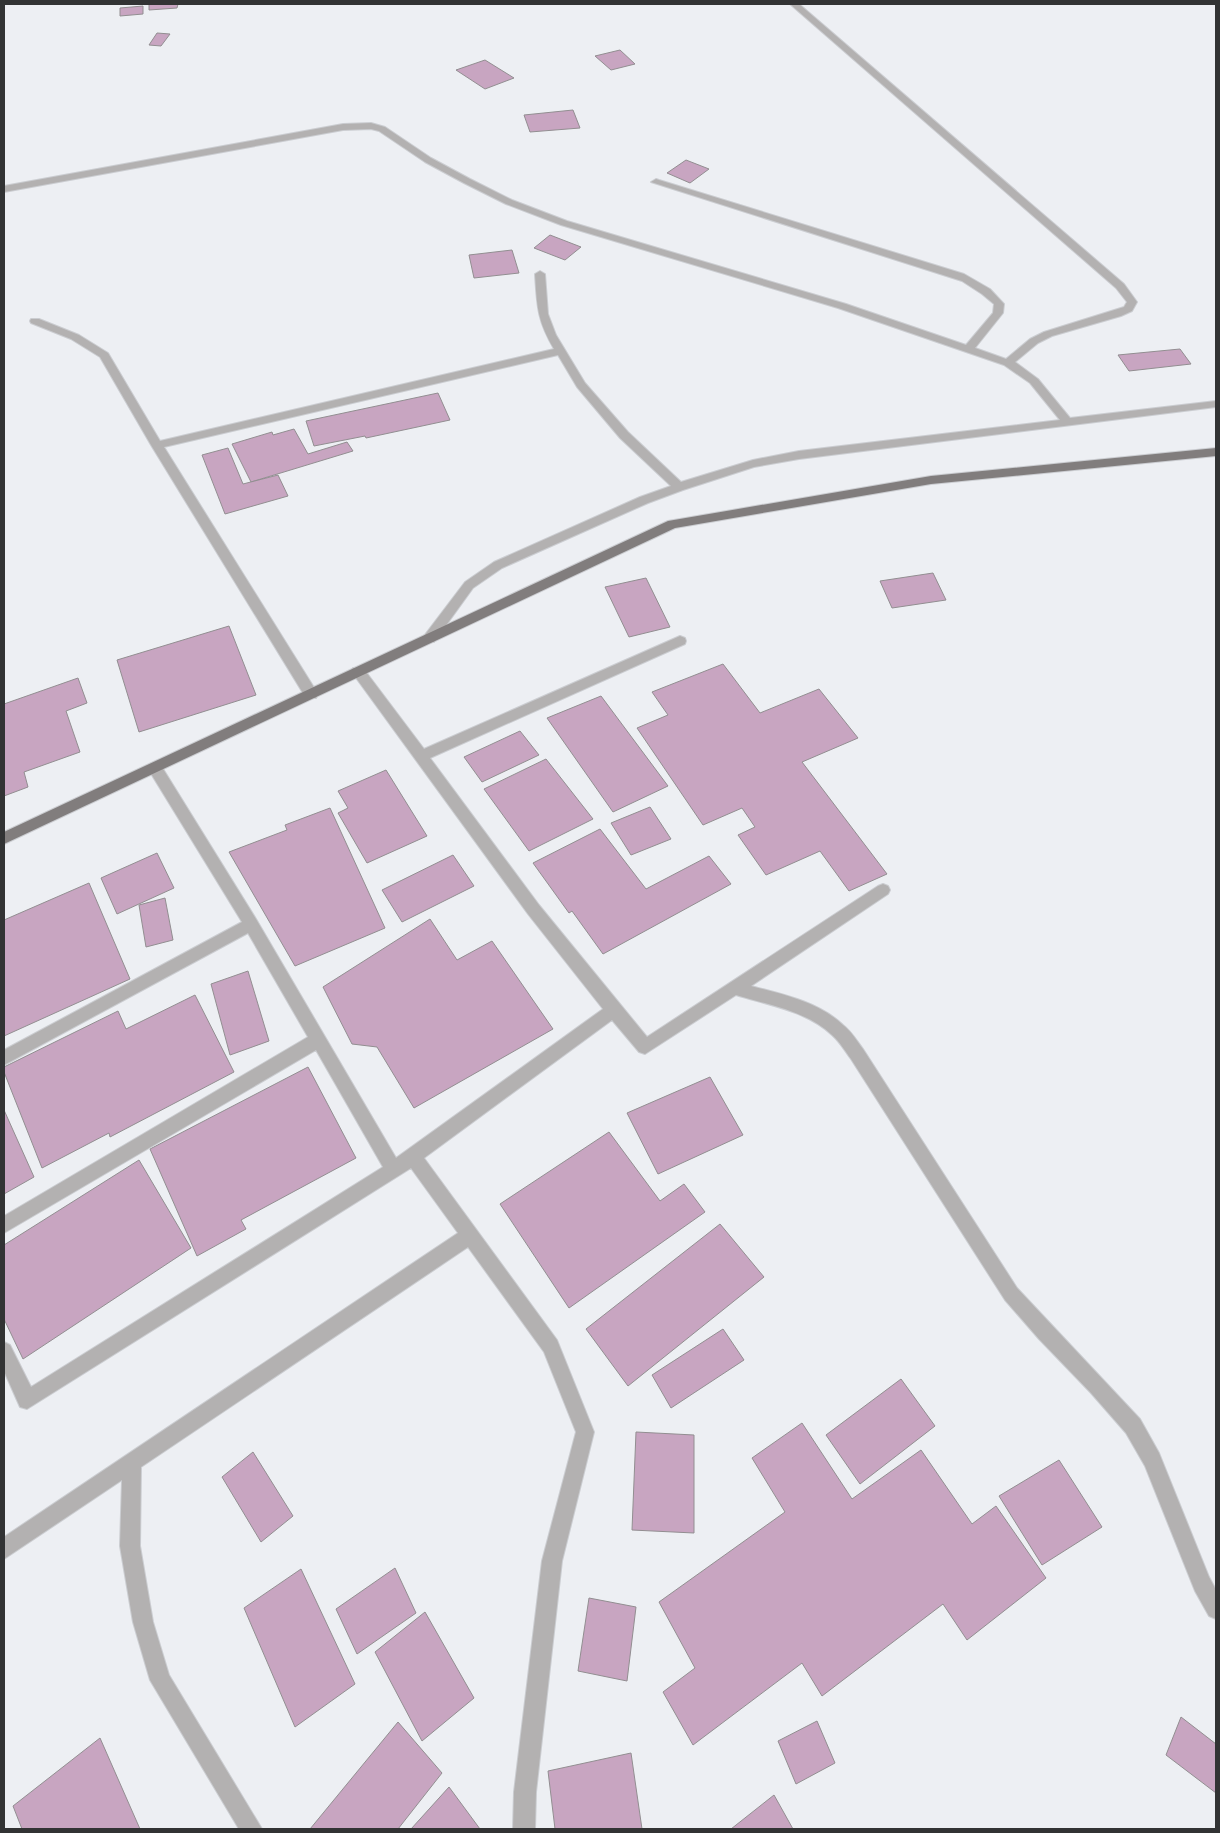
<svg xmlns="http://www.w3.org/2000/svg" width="1220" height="1833" viewBox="0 0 1220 1833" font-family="'Exo 2',sans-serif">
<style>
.building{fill:#c8a5c1;stroke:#928e91}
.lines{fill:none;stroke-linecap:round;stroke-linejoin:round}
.minor-casing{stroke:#cbcdd1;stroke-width:2}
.major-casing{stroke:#cbcdd1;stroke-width:2}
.minor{fill:#b3b1b1;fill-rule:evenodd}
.major{fill:#817d7d;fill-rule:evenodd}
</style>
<rect width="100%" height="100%" fill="#edeff3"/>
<g class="building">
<path d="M149 4H178L177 8 149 10Z"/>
<path d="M143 6V14L120 16V8Z"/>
<path d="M157 33 170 34 161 46 149 45Z"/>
<path d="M620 50 635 64 611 70 595 56Z"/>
<path d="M485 60 514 78 485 89 456 70Z"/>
<path d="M573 110 580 128 530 132 524 115Z"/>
<path d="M686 160 709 169 690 183 667 173Z"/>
<path d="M550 235 581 247 565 260 534 248Z"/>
<path d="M512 250 519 273 474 278 469 255Z"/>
<path d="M1180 349 1191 364 1129 371 1118 355Z"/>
<path d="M438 393 450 420 366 438 365 436 314 446 306 421Z"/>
<path d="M294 429 308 454 347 442 353 451 251 482 232 444 272 432 273 435Z"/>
<path d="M228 448 243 484 278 475 288 496 225 514 202 455Z"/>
<path d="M933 573 946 600 892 608 880 581Z"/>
<path d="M646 578 670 627 629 637 605 587Z"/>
<path d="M229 626 256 695 139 732 117 660Z"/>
<path d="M723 664 760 713 819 689 858 738 802 762 887 874 849 891 820 851 766 875 738 835 755 827 742 808 703 825 637 728 668 715 652 692Z"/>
<path d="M78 678 87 703 66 711 80 752 24 772 28 787 4 796V704Z"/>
<path d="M601 696 668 786 613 812 547 718Z"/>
<path d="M520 731 539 755 482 782 464 757Z"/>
<path d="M546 759 593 819 529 851 484 789Z"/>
<path d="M386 770 427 836 367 863 338 813 348 808 338 791Z"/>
<path d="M650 807 671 839 631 855 611 823Z"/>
<path d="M330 808 385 928 295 966 229 852 287 830 285 825Z"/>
<path d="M600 829 646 889 709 856 731 884 603 954 572 911 569 913 533 863Z"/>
<path d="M157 853 174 888 117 914 101 878Z"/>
<path d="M453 855 474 886 402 922 382 890Z"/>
<path d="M89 883 130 979 4 1036V920Z"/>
<path d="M165 898 173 940 146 947 139 905Z"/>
<path d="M430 919 457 960 492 941 553 1029 414 1108 377 1047 352 1044 323 987Z"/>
<path d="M248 971 269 1041 230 1055 211 984Z"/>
<path d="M195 995 234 1072 110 1137 109 1133 42 1168 4 1072V1067L118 1011 126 1029Z"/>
<path d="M308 1067 356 1158 241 1220 246 1229 197 1256 150 1149Z"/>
<path d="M710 1077 743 1135 658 1174 627 1113Z"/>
<path d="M4 1110 34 1177 4 1194Z"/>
<path d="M609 1132 660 1201 684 1184 705 1212 569 1308 500 1204Z"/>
<path d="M139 1160 191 1248 23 1359 4 1319V1245Z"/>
<path d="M720 1224 764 1277 628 1386 586 1329Z"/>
<path d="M723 1329 744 1360 671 1408 652 1375Z"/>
<path d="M901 1379 935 1426 860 1484 826 1435Z"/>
<path d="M802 1423 852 1499 921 1450 972 1524 996 1506 1046 1578 967 1640 943 1604 822 1696 802 1663 693 1745 663 1692 695 1668 659 1602 785 1512 752 1458Z"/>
<path d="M636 1432 694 1435V1533L632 1530Z"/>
<path d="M253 1452 293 1516 261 1542 222 1477Z"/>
<path d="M1059 1460 1102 1527 1042 1565 999 1496Z"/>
<path d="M395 1568 416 1613 357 1654 336 1609Z"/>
<path d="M301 1569 355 1684 295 1727 244 1608Z"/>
<path d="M589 1598 636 1607 627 1681 578 1671Z"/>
<path d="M425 1612 474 1698 422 1741 375 1652Z"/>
<path d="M1181 1717 1216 1744V1793L1166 1755Z"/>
<path d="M817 1721 835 1763 796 1784 778 1741Z"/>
<path d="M398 1722 442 1773 398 1829H310Z"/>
<path d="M100 1738 140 1829H22L13 1806Z"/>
<path d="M631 1753 642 1829H555L548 1771Z"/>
<path d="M449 1787 480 1829H411Z"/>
<path d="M774 1795 793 1829H731Z"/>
</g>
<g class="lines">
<g class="minor-casing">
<g id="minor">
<path d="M790 4H799L1124 284 1137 302 1132 311 1121 316 1052 336 1038 343 1015 362 1038 379 1070 418 1216 401V407L799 459 754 467 683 490 648 503 502 568 473 588 434 642H424L423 639 424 636 465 582 494 562 640 497 671 486 620 438 577 387 558 355 164 447 318 694 316 698H306L151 445 100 357 71 339 31 323 30 321 31 319H39L79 335 108 353 160 441 554 349C537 320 537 306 535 274L540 271 545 274 548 314 556 335 585 383 628 432 681 482 753 460 799 451 1060 420 1030 383 1004 365 838 308 561 225 506 204 464 183 425 162 379 131 371 129 343 130 4 192V186L343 124 371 123 385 127 431 158 470 179 512 200 567 221 846 304 966 345 993 313 994 304 982 294 962 281 651 182 656 179 659 180 964 274 990 289 1004 304 1003 313 975 348 1006 359 1030 339 1044 332 1124 307 1127 302 1116 288Z"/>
<path d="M680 636 685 638 686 641 685 644 430 758 539 905 647 1037 878 886 883 884 888 886 890 890 888 894 751 986C782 994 819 1002 843 1025 851 1031 857 1041 863 1049L1017 1288 1140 1419 1159 1453 1209 1577 1216 1590V1619L1209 1616 1195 1591 1145 1466 1126 1433 1091 1393 1039 1339 1005 1300 851 1059C845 1051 840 1042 832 1035 807 1011 768 1005 736 995L645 1054 639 1052 612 1020 424 1158 557 1340 594 1432 562 1561 536 1792 535 1829H513L514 1792 542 1561 576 1432 544 1352 468 1247 141 1467 140 1546 153 1622 169 1675 262 1829H239L150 1680 133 1622 120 1546 122 1480 4 1559V1537L458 1233 411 1168 27 1409 20 1407 4 1371V1342L10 1345 31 1387 383 1167 316 1050 4 1233V1216L308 1037 248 933 4 1065V1050L242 922 150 772 148 768 150 764 155 763 160 764 256 919 396 1158 603 1009 528 914 351 671 353 668H363L424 749Z"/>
</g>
</g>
<g class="major-casing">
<path id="major" d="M1216 448V456L931 484 675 528 4 844V832L668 521 931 476Z"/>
</g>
<use href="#minor" class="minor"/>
<use href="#major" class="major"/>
</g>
<rect width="1220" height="1833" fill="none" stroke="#323334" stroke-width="10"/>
</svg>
